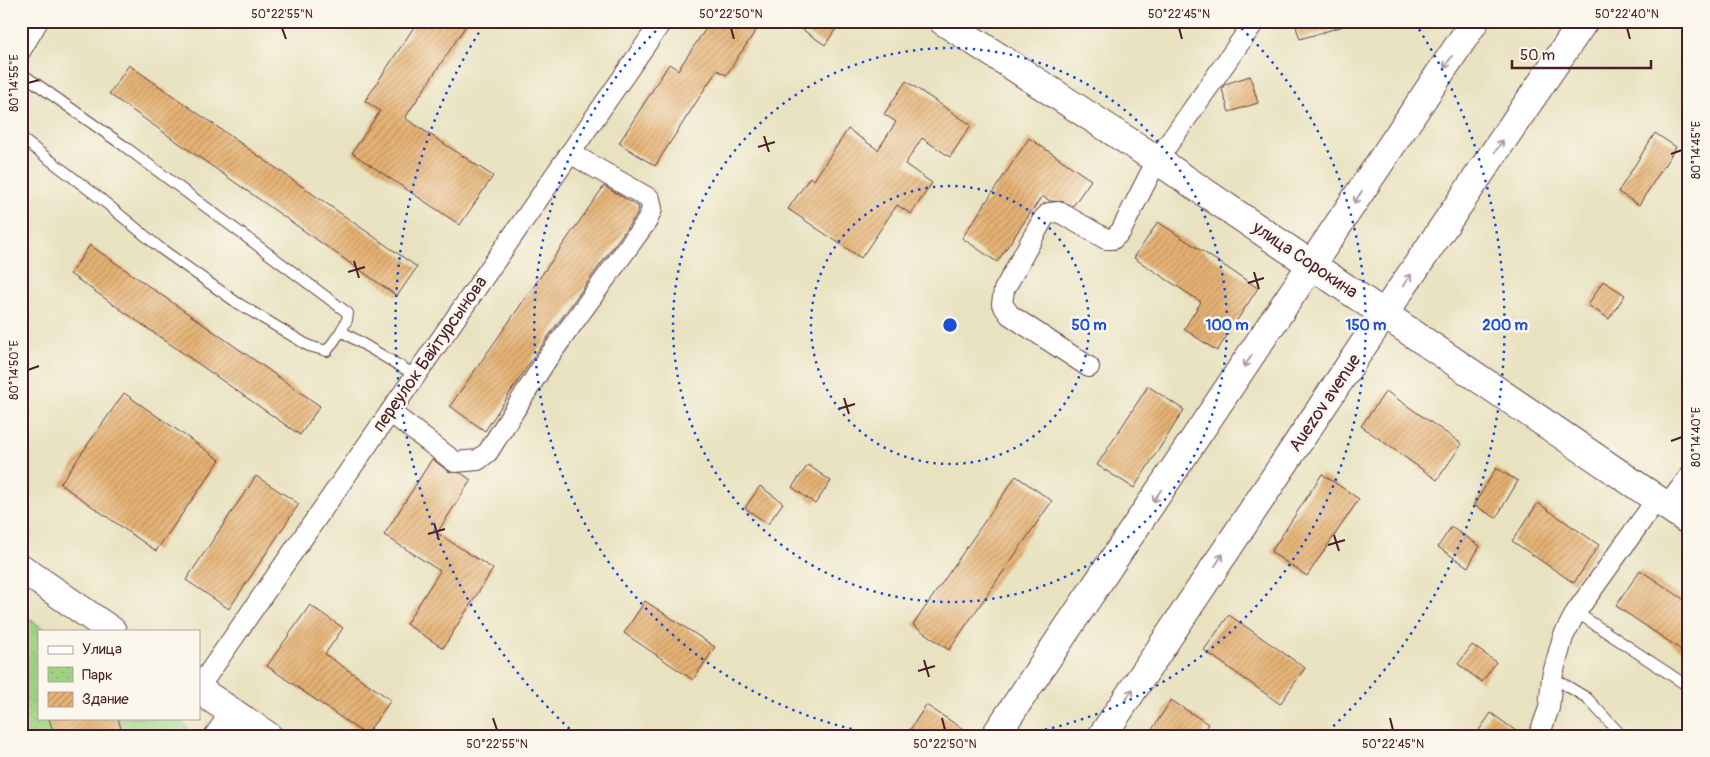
<svg xmlns="http://www.w3.org/2000/svg" width="1710" height="757" viewBox="0 0 1710 757" font-family="Pangolin,sans-serif">
<style>
.park{fill:url(#park-dots);stroke:#747857}
.building{fill:url(#building-hatch)}
.lines{fill:none;stroke-linecap:round;stroke-linejoin:round}
.lane-casing{stroke:#623c41;stroke-width:12}
.street-casing{stroke:#623c41;stroke-width:22}
.secondary-casing{stroke:#623c41;stroke-width:30}
.lane{stroke:#fff;stroke-width:10}
.street{stroke:#fff;stroke-width:20}
.secondary{stroke:#fff;stroke-width:28}
.oneway{stroke:#ae9aa0}
.ticks{fill:none;stroke:#4a1f2b;stroke-width:2}
.ring{fill:none;stroke:#1d4ed8;stroke-width:2.5;stroke-dasharray:2.5 5}
.labels{text-anchor:middle;dominant-baseline:central;stroke-width:5;stroke-linejoin:round;paint-order:stroke}
.street-label{font-size:18px;fill:#4a1f2b;stroke:#fbf7ec}
.centre{fill:#1d4ed8;stroke:#fbf7ec;stroke-width:2.5}
.ring-label{font-size:15px;text-anchor:middle;font-weight:bold;fill:#1d4ed8;stroke:#fbf7ec;stroke-width:5;stroke-linejoin:round;paint-order:stroke}
.neatline{fill:none;stroke:#4a1f2b;stroke-width:2}
.ticks-label{font-size:12px;text-anchor:middle;fill:#4a1f2b}
</style>
<defs>
<pattern id="park-dots" width="8" height="8" patternUnits="userSpaceOnUse" patternTransform="scale(1.25)"><rect width="8" height="8" fill="#9ed283"/><path d="M2 2h.1M6 6h.1" fill="none" stroke="#8ab471" stroke-width="1.8" stroke-linecap="round"/></pattern>
<pattern id="building-hatch" width="6" height="6" patternUnits="userSpaceOnUse" patternTransform="scale(1.25)"><rect width="6" height="6" fill="#e5b273"/><path d="M-1 1l2-2M0 6l6-6M5 7l2-2" fill="none" stroke="#bc905f"/></pattern>
</defs>
<rect width="100%" height="100%" fill="#fbf7ec"/>
<filter id="ink" filterUnits="userSpaceOnUse"><feTurbulence type="fractalNoise" baseFrequency=".02" numOctaves="2"/><feDisplacementMap in="SourceGraphic" scale="10" xChannelSelector="R" yChannelSelector="G"/><feConvolveMatrix kernelMatrix="1 2 1 2 8 2 1 2 1" color-interpolation-filters="sRGB"/></filter>
<filter id="wash" filterUnits="userSpaceOnUse"><feTurbulence type="fractalNoise" baseFrequency=".0096" numOctaves="4" result="noise"/><feDisplacementMap in="SourceGraphic" scale="20" xChannelSelector="R" yChannelSelector="G"/><feGaussianBlur stdDeviation="1.12" result="paint"/><feColorMatrix in="noise" values="0 0 0 0 0 0 0 0 0 0 0 0 0 0 0 0 0 1.4 0 .05"/><feComposite in="paint" operator="in"/></filter>
<g filter="url(#wash)">
<rect width="100%" height="100%" fill="#e8e2c0"/>
<path class="park" d="M21 613 47 631H39V718H176L188 727 182 736H21Z"/>
<g id="blocks">
<g class="building">
<path d="M418 21H469L405 118 493 176 460 225 352 153 380 111 365 101Z"/>
<path d="M711 21H762L726 75 717 70 655 166 619 143 669 64 678 70Z"/>
<path d="M790 21H841L825 45Z"/>
<path d="M1294 21H1346L1347 25 1300 39Z"/>
<path d="M129 65 417 267 397 296 109 94Z"/>
<path d="M1250 76 1258 103 1229 112 1222 89 1225 84Z"/>
<path d="M906 81 971 125 950 157 922 138 905 164 932 183 911 214 897 205 861 258 788 209 810 177 814 180 848 129 878 150 896 122 884 114Z"/>
<path d="M1655 133 1676 147 1639 205 1618 192Z"/>
<path d="M1029 138 1091 180 1073 206 1064 202 1050 201 1042 196 997 262 962 238Z"/>
<path d="M604 186 639 207 637 214 537 352 485 431 450 406Z"/>
<path d="M1158 222 1258 288 1217 351 1184 329 1201 302 1134 258Z"/>
<path d="M90 245 320 406 300 435 70 274Z"/>
<path d="M1603 281 1625 295 1609 319 1588 305Z"/>
<path d="M1148 386 1184 410 1134 488 1097 465Z"/>
<path d="M1386 391 1462 444 1437 480 1361 426Z"/>
<path d="M124 393 220 460 156 551 60 484Z"/>
<path d="M432 459 448 471 461 473 471 480 437 533 493 569 443 648 406 624 440 571 384 535Z"/>
<path d="M808 465 831 481 815 504 792 487Z"/>
<path d="M1496 468 1518 481 1496 518 1474 505Z"/>
<path d="M1322 474 1359 499 1307 576 1271 552Z"/>
<path d="M256 476 299 504 229 609 186 580Z"/>
<path d="M1016 476 1052 501 949 650 913 625Z"/>
<path d="M760 486 783 503 768 524 745 508Z"/>
<path d="M1538 503 1599 545 1574 583 1512 541Z"/>
<path d="M1451 527 1480 546 1468 567 1438 547Z"/>
<path d="M1640 570 1689 603V655L1616 606Z"/>
<path d="M645 601 715 647 693 680 624 633Z"/>
<path d="M310 605 343 628 325 654 391 700 366 735 267 666Z"/>
<path d="M1229 615 1305 668 1280 704 1204 650Z"/>
<path d="M1472 645 1496 662 1482 682 1458 664Z"/>
<path d="M1171 700 1208 724 1200 736H1148Z"/>
<path d="M926 705 974 736H906Z"/>
<path d="M1491 713 1523 736H1475Z"/>
<path d="M49 718H118L123 736H54Z"/>
</g>
</g>
</g>
<g filter="url(#ink)">
<use href="#blocks" fill-opacity="0" stroke="#623c41" stroke-width="1"/>
<g class="lines">
<g class="lane-casing">
<g id="lane">
<path d="M21 73 124 146 348 313 347 320 341 331 415 375"/>
<path d="M21 138 101 199 160 248 236 302 309 346 327 351 341 331"/>
<path d="M1576 612 1689 687"/>
<path d="M1552 677 1587 698 1622 736"/>
</g>
</g>
<g class="street-casing">
<g id="street">
<path d="M21 50 38 21"/>
<path d="M1089 367 1010 315 1002 304 1004 290 1043 219 1049 213 1059 212 1106 239H1113L1121 231 1157 160 1255 21"/>
<path d="M390 412 455 462 478 460 488 452 547 359 647 221 652 209 650 199 570 153"/>
<path d="M1667 506 1689 477"/>
<path d="M199 687 662 21"/>
<path d="M214 736 231 712"/>
<path d="M1539 736 1549 708 1552 677 1563 637 1576 612 1657 499"/>
</g>
</g>
<g class="secondary-casing">
<g id="secondary">
<path d="M943 21 1157 160 1689 521"/>
<path d="M21 568 112 631"/>
<path d="M199 690 268 736"/>
<path d="M995 736 1475 21"/>
<path d="M1102 736 1384 314 1584 21"/>
</g>
</g>
<use href="#lane" class="lane"/>
<use href="#street" class="street"/>
<use href="#secondary" class="secondary"/>
</g>
<defs><path id="oneway-shaft" d="M-6 0H5M1.5-3L5.5 0L1.5 3" fill="none" stroke-width="1.6" stroke-linecap="round" stroke-linejoin="round" transform="scale(1.25)"/></defs>
<g class="oneway">
<use href="#oneway-shaft" transform="translate(1448 62) rotate(124)"/>
<use href="#oneway-shaft" transform="translate(1499 146) rotate(-56)"/>
<use href="#oneway-shaft" transform="translate(1358 197) rotate(124)"/>
<use href="#oneway-shaft" transform="translate(1407 280) rotate(-56)"/>
<use href="#oneway-shaft" transform="translate(1248 361) rotate(124)"/>
<use href="#oneway-shaft" transform="translate(1157 496) rotate(124)"/>
<use href="#oneway-shaft" transform="translate(1219 560) rotate(-56)"/>
<use href="#oneway-shaft" transform="translate(1129 695) rotate(-56)"/>
</g>
</g>
<path class="ticks" d="M282 28 286 39M731 28 734 39M1179 28 1182 39M1627 28 1630 39M28 83 39 80M764 136 769 152M758 147 775 142M1671 154 1682 150M354 261 359 278M348 272 365 267M1254 272 1259 289M1248 283 1264 278M28 370 39 366M844 398 849 414M838 409 855 404M1671 441 1682 437M434 523 439 540M428 534 445 529M1334 535 1339 551M1328 545 1345 540M924 660 929 677M918 671 935 666M493 718 497 730M942 718 945 730M1390 718 1393 730"/>
<g class="ring">
<circle cx="950" cy="325" r="139"/>
<circle cx="950" cy="325" r="277"/>
<path d="M881 735A416 416 0 0 1 664 23M1236 23A416 416 0 0 1 1019 735"/>
<path d="M575 734A555 555 0 0 1 485 23M1415 23A555 555 0 0 1 1325 734"/>
</g>
<g class="labels">
<g class="street-label">
<text transform="translate(1305 260) rotate(34)">улица Сорокина</text>
<text transform="translate(430 354) rotate(-55)">переулок Байтурсынова</text>
<text transform="translate(1325 403) rotate(-56)">Auezov avenue</text>
</g>
</g>
<circle cx="950" cy="325" r="8" class="centre"/>
<g class="ring-label">
<text x="1089" y="330">50 m</text>
<text x="1227" y="330">100 m</text>
<text x="1366" y="330">150 m</text>
<text x="1505" y="330">200 m</text>
</g>
<rect width="1710" height="757" fill="none" stroke="#fbf7ec" stroke-width="55"/>
<rect x="38" y="630" width="162" height="90" fill="#fbf7ec" stroke="#b4a19f"/>
<rect x="48" y="646" width="25" height="8" fill="#ffffff" stroke="#b4a19f"/>
<text x="82" y="654" font-size="15" fill="#4a1f2b">Улица</text>
<rect x="48" y="667" width="25" height="15" fill="url(#park-dots)" stroke="#b4a19f"/>
<text x="82" y="680" font-size="15" fill="#4a1f2b">Парк</text>
<rect x="48" y="692" width="25" height="15" fill="url(#building-hatch)" stroke="#b4a19f"/>
<text x="82" y="704" font-size="15" fill="#4a1f2b">Здание</text>
<path d="M1512 60v8h139v-8" fill="none" stroke="#4a1f2b" stroke-width="2.5"/>
<text x="1520" y="60" font-size="15" fill="#4a1f2b" stroke="#fbf7ec" stroke-width="4" paint-order="stroke">50 m</text>
<rect x="28" y="28" width="1654" height="702" class="neatline"/>
<g class="ticks-label">
<text x="282" y="18">50°22'55"N</text>
<text x="731" y="18">50°22'50"N</text>
<text x="1179" y="18">50°22'45"N</text>
<text x="1627" y="18">50°22'40"N</text>
<text transform="translate(14 83) rotate(-90)" y="4">80°14'55"E</text>
<text transform="translate(1696 150) rotate(-90)" y="4">80°14'45"E</text>
<text transform="translate(14 370) rotate(-90)" y="4">80°14'50"E</text>
<text transform="translate(1696 437) rotate(-90)" y="4">80°14'40"E</text>
<text x="497" y="748">50°22'55"N</text>
<text x="945" y="748">50°22'50"N</text>
<text x="1393" y="748">50°22'45"N</text>
</g>
</svg>
